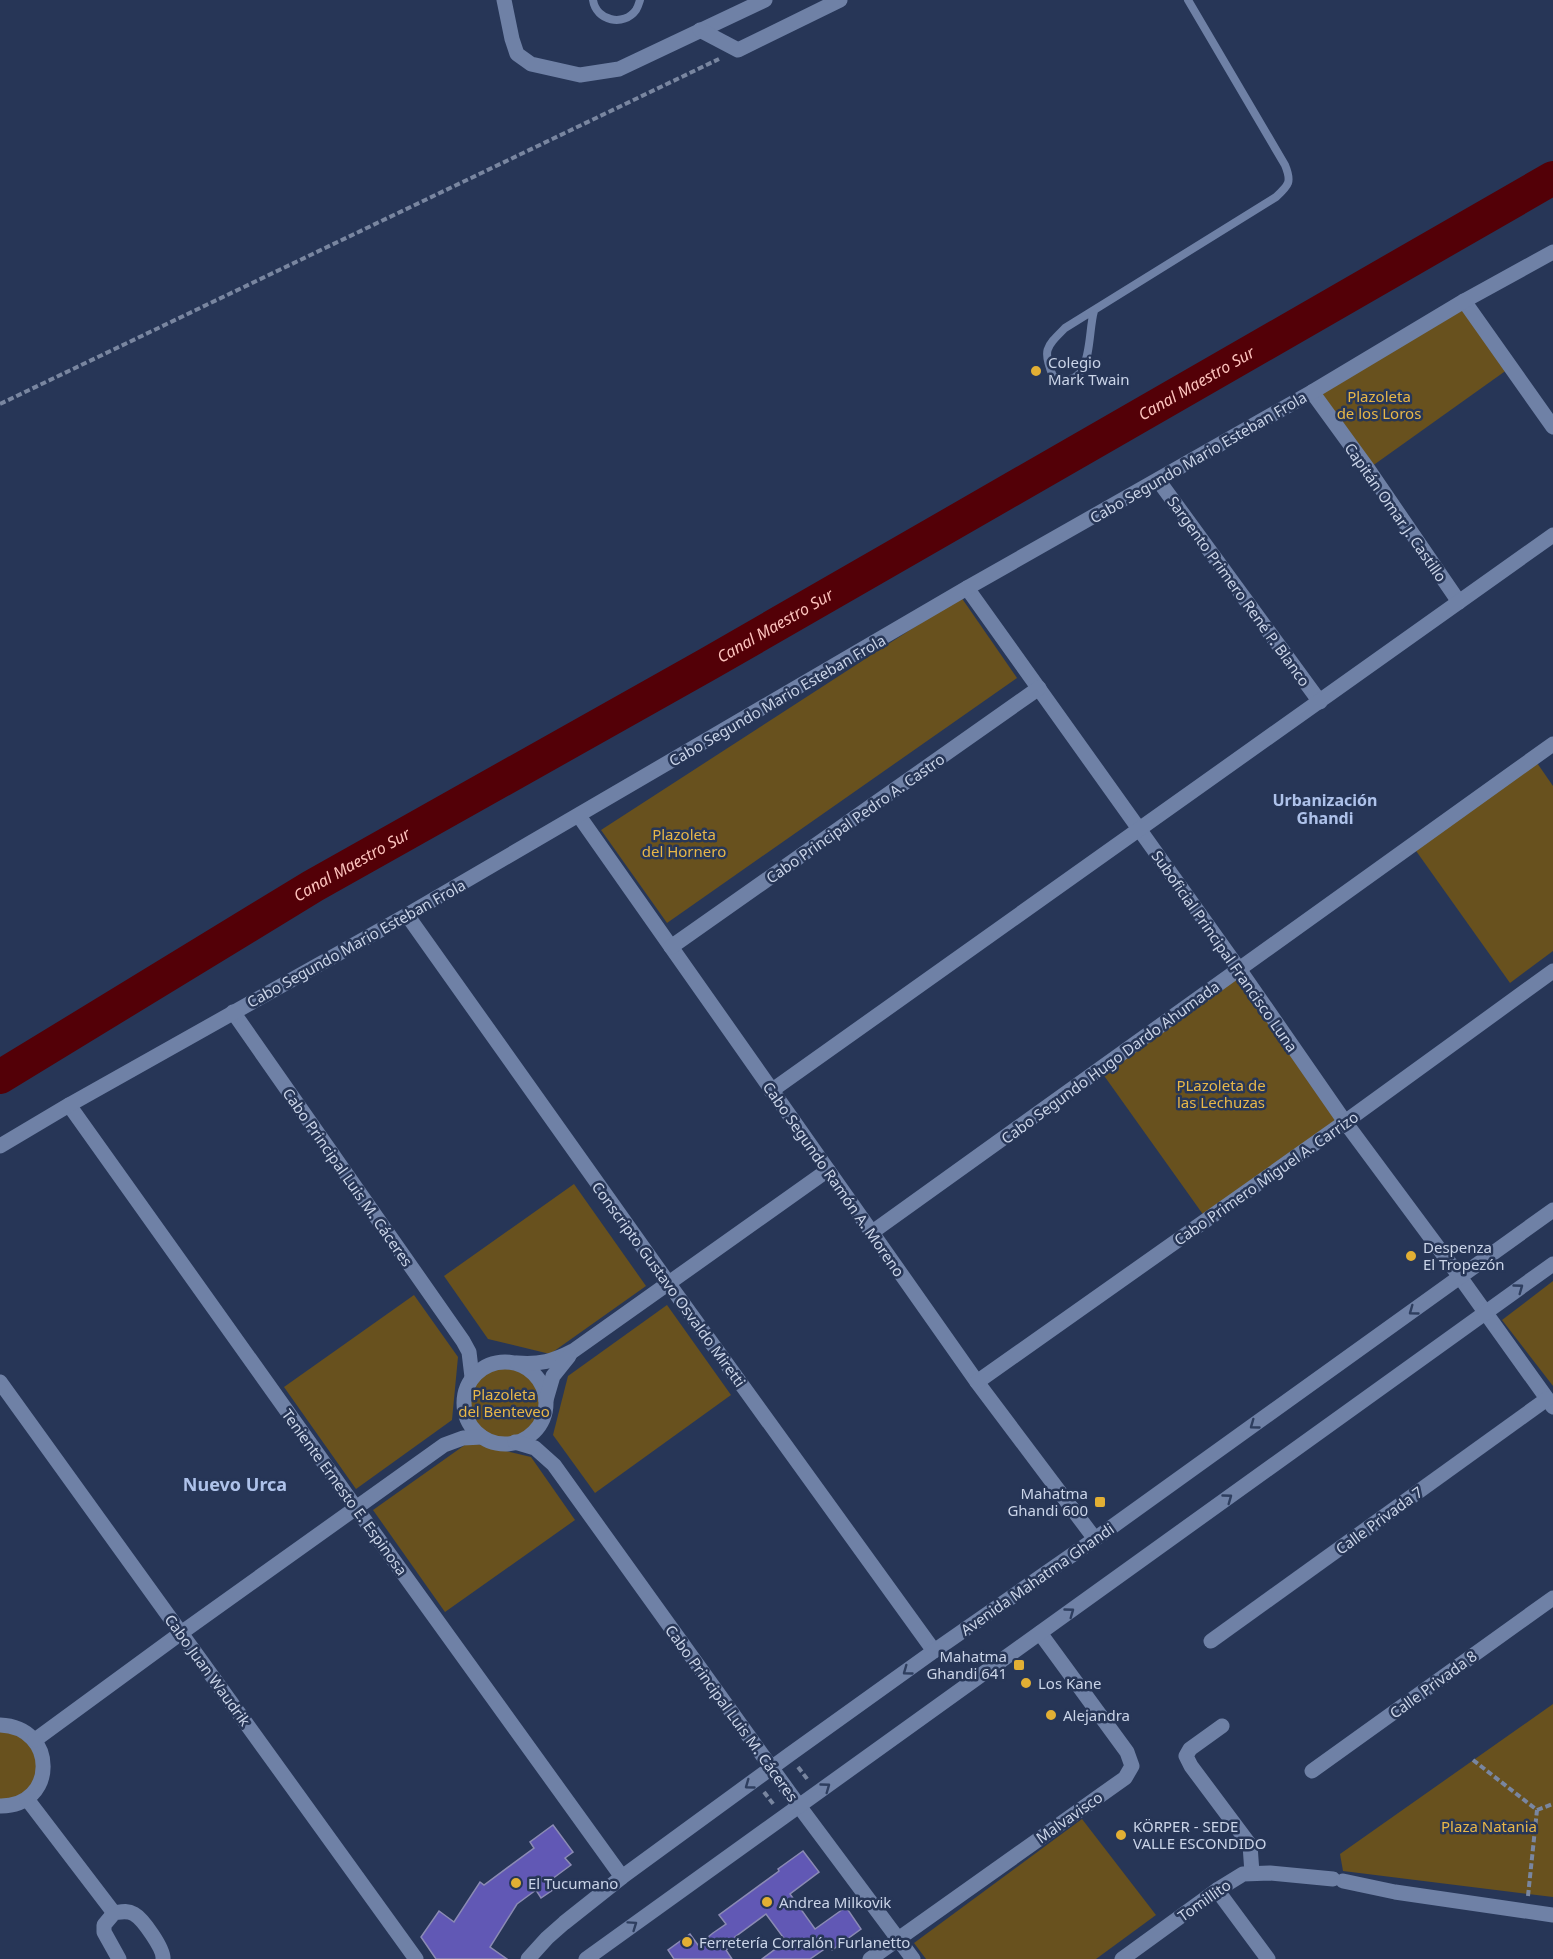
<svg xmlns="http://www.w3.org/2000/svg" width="1553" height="1959" viewBox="0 0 1553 1959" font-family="'Noto Sans',sans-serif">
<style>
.green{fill:#68511e}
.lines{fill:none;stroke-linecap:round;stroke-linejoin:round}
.river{stroke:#530007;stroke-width:34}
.building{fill:#6158b5;stroke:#8b8bb4;stroke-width:1.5}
.path{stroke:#7986a0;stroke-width:4;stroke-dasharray:6 3;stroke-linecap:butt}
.service{stroke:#6f81a6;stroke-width:8}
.minor{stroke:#6f81a6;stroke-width:15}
.secondary{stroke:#6f81a6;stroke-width:15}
.oneway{stroke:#2e3e5f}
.poi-dot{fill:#e2af34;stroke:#273657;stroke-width:2}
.labels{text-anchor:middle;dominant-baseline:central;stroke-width:5;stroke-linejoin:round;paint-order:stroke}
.poi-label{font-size:15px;fill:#cad4e8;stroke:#273657;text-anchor:start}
.park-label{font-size:15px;fill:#e8b748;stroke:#273657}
.street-label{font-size:15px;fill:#cad4e8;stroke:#273657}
.water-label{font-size:16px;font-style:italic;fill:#fdc2bd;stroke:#273657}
.neighbourhood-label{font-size:16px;font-weight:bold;fill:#aec2ea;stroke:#273657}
.quarter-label{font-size:18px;font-weight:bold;fill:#aec2ea;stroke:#273657}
</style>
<rect width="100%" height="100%" fill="#273657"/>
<g class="green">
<path d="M1464 301 1511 367 1368 469 1312 392Z"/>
<path d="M961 597 1017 678 667 923 601 830Z"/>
<path d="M1535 760 1553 786V951L1510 983 1414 848Z"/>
<path d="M1239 969 1345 1122 1207 1220 1100 1070Z"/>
<path d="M574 1184 646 1286 550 1354 488 1339 444 1276Z"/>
<path d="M1553 1281V1386L1502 1320Z"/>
<path d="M414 1295 458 1357 452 1420 356 1489 284 1387Z"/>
<path d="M667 1305 731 1395 595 1493 553 1435 568 1376Z"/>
<circle cx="504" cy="1403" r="40"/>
<path d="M469 1442 531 1457 575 1520 445 1612 373 1510Z"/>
<path d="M1553 1704V1897L1343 1871 1340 1854Z"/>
<path d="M0 1724 41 1751 36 1789 0 1806Z"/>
<path d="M1082 1819 1156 1915 1096 1959H926L914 1943Z"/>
</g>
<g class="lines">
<path class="river" id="s1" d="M0 1077 313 886 708 664 1553 178"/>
</g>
<g class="building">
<path d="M553 1825 573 1852 565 1858 571 1865 548 1882 554 1889 541 1898 536 1890 517 1904 490 1947 507 1959H436L421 1937 439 1911 454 1922 480 1882 484 1885 534 1848 530 1842Z"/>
<path d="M803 1851 819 1872 790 1894 815 1929 846 1907 861 1929 832 1950 829 1946 810 1959H762L786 1941 766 1914 735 1937 738 1941 726 1950 732 1959H674L668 1950 690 1934 698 1945 713 1933 726 1924 719 1915 779 1871 778 1869Z"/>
</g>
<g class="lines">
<g class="path">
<path d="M0 404 719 59"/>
<path d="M1473 1760 1537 1810"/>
<path d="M798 1767 808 1780"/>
<path d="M764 1792 774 1805"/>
<path d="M1537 1810 1553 1804"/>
<path d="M1528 1896 1537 1810"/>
</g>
<g class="service">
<path d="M593 0C596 21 624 27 636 10 638 7 639 3 640 0"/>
<path d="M1094 311C1087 334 1094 394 1053 376 1042 350 1046 347 1065 328L1276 197C1289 185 1292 182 1285 165L1188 0"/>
</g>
<g class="minor">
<path d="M504 0 512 39 517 54 531 64 580 75 619 69 765 0"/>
<path d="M700 30 738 50 840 0"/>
<path d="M1464 301 1553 427"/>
<path d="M1312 392 1368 469 1459 602"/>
<path d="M1158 480 1320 702"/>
<path d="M967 588 1239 969 1345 1122 1460 1277 1553 1407"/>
<path d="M579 816 977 1382 1095 1539"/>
<path d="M407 915 669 1284 934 1651"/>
<path d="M671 947 1039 688"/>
<path d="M233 1012 463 1341 469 1352 472 1377"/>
<path d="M771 1091 1553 535"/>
<path d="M69 1105 356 1508 622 1877"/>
<path d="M0 1146 69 1105 407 915 967 588 1312 392 1464 301 1553 252"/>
<path d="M871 1233 1553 744"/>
<circle cx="505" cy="1403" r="41"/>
<path d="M517 1363C539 1365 554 1361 573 1351L828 1170"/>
<path d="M0 1382 416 1959"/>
<path d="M977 1382 1345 1122 1553 971"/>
<path d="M546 1400 553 1376 569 1356"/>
<path d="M515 1442 535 1448 554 1465 799 1806 913 1959"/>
<path d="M1211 1641 1547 1399"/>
<path d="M0 1725C58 1727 57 1807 0 1806"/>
<path d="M1222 1726 1190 1749 1186 1756 1191 1766 1250 1845 1252 1873"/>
<path d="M35 1740 181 1633 444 1445 463 1438 482 1437"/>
<path d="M1312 1771 1553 1598"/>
<path d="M27 1799 114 1913"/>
<path d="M1343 1881 1395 1892 1553 1915"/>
<path d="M1217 1890 1268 1959"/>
<path d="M119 1959 104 1932V1925L114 1913C121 1912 127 1910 134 1914 143 1919 164 1949 163 1959"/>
<path d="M870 1959 1125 1778 1132 1766 1127 1752 1040 1633"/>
<path d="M1122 1959 1217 1890 1243 1874 1270 1873 1333 1879"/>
</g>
<g class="secondary">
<path d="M528 1959 547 1938 564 1923 622 1877 789 1755 934 1651 1095 1539 1553 1210"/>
<path d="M586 1959 1553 1264"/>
</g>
</g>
<defs><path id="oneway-chevron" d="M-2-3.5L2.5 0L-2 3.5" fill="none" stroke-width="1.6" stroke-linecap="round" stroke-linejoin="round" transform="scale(1.5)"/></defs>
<g class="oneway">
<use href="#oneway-chevron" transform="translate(1519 1288) rotate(-36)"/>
<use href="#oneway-chevron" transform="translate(1413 1311) rotate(144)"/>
<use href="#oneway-chevron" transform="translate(1254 1425) rotate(144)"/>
<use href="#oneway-chevron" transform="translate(1228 1498) rotate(-36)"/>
<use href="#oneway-chevron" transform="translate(1070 1612) rotate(-36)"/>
<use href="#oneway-chevron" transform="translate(907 1671) rotate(144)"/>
<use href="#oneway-chevron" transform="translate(749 1785) rotate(144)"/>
<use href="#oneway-chevron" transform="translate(826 1787) rotate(-36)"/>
<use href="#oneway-chevron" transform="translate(633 1925) rotate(-35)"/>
</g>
<g class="poi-dot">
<circle cx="1036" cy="371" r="6"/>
<circle cx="1411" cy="1256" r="6"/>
<rect x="1094" y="1496" width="12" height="12" rx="3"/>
<rect x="1013" y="1659" width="12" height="12" rx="3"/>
<circle cx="1026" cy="1683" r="6"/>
<circle cx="1051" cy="1715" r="6"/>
<circle cx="1121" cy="1835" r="6"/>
<circle cx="516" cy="1883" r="6"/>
<circle cx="767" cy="1902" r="6"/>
<circle cx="687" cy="1942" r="6"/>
</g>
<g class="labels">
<g class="poi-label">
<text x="1048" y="362">Colegio<tspan x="1048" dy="17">Mark Twain</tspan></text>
<text x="1423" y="1247">Despenza<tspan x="1423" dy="17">El Tropezón</tspan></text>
<text x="1088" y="1493" text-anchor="end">Mahatma<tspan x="1088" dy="17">Ghandi 600</tspan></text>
<text x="1007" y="1656" text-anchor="end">Mahatma<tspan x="1007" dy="17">Ghandi 641</tspan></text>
<text x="1038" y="1683">Los Kane</text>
<text x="1063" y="1715">Alejandra</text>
<text x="1133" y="1826">KÖRPER - SEDE<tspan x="1133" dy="17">VALLE ESCONDIDO</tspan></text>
<text x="528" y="1883">El Tucumano</text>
<text x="779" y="1902">Andrea Milkovik</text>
<text x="699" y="1942">Ferretería Corralón Furlanetto</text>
</g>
<g class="park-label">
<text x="1379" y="396">Plazoleta<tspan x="1379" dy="17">de los Loros</tspan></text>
<text x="684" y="834">Plazoleta<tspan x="684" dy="17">del Hornero</tspan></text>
<text x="1221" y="1085">PLazoleta de<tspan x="1221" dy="17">las Lechuzas</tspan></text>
<text x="504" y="1394">Plazoleta<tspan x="504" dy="17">del Benteveo</tspan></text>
<text x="1489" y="1826">Plaza Natania</text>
</g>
<g class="street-label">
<text transform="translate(1198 457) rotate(-30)">Cabo Segundo Mario Esteban Frola</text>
<text transform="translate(1396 512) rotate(55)">Capitán Omar J. Castillo</text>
<text transform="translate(1239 591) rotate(54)">Sargento Primero René P. Blanco</text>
<text transform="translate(777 700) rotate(-30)">Cabo Segundo Mario Esteban Frola</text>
<text transform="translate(855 818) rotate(-35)">Cabo Principal Pedro A. Castro</text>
<text transform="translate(356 943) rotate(-29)">Cabo Segundo Mario Esteban Frola</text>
<text transform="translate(1225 951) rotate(55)">Suboficial Principal Francisco Luna</text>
<text transform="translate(1110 1062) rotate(-36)">Cabo Segundo Hugo Dardo Ahumada</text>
<text transform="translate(348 1177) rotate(55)">Cabo Principal Luis M. Cáceres</text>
<text transform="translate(1266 1178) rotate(-35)">Cabo Primero Miguel A. Carrizo</text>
<text transform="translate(834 1179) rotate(55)">Cabo Segundo Ramón A. Moreno</text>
<text transform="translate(669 1284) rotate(54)">Conscripto Gustavo Osvaldo Miretti</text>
<text transform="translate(345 1492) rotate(54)">Teniente Ernesto E. Espinosa</text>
<text transform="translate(1379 1520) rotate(-36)">Calle Privada 7</text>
<text transform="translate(1037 1579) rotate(-35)">Avenida Mahatma Ghandi</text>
<text transform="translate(208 1670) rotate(54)">Cabo Juan Waudrik</text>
<text transform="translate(1433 1684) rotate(-36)">Calle Privada 8</text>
<text transform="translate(732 1713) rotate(54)">Cabo Principal Luis M. Cáceres</text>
<text transform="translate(1069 1817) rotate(-35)">Malvavisco</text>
<text transform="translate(1204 1900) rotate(-35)">Tomillito</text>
</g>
<g class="water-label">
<text stroke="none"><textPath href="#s1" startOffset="1383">Canal Maestro Sur</textPath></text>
<text stroke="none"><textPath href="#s1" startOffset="897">Canal Maestro Sur</textPath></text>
<text stroke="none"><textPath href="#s1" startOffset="411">Canal Maestro Sur</textPath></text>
</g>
<g class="neighbourhood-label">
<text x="1325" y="800">Urbanización<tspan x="1325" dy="18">Ghandi</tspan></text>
</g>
<g class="quarter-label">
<text x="235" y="1484">Nuevo Urca</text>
</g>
</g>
</svg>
